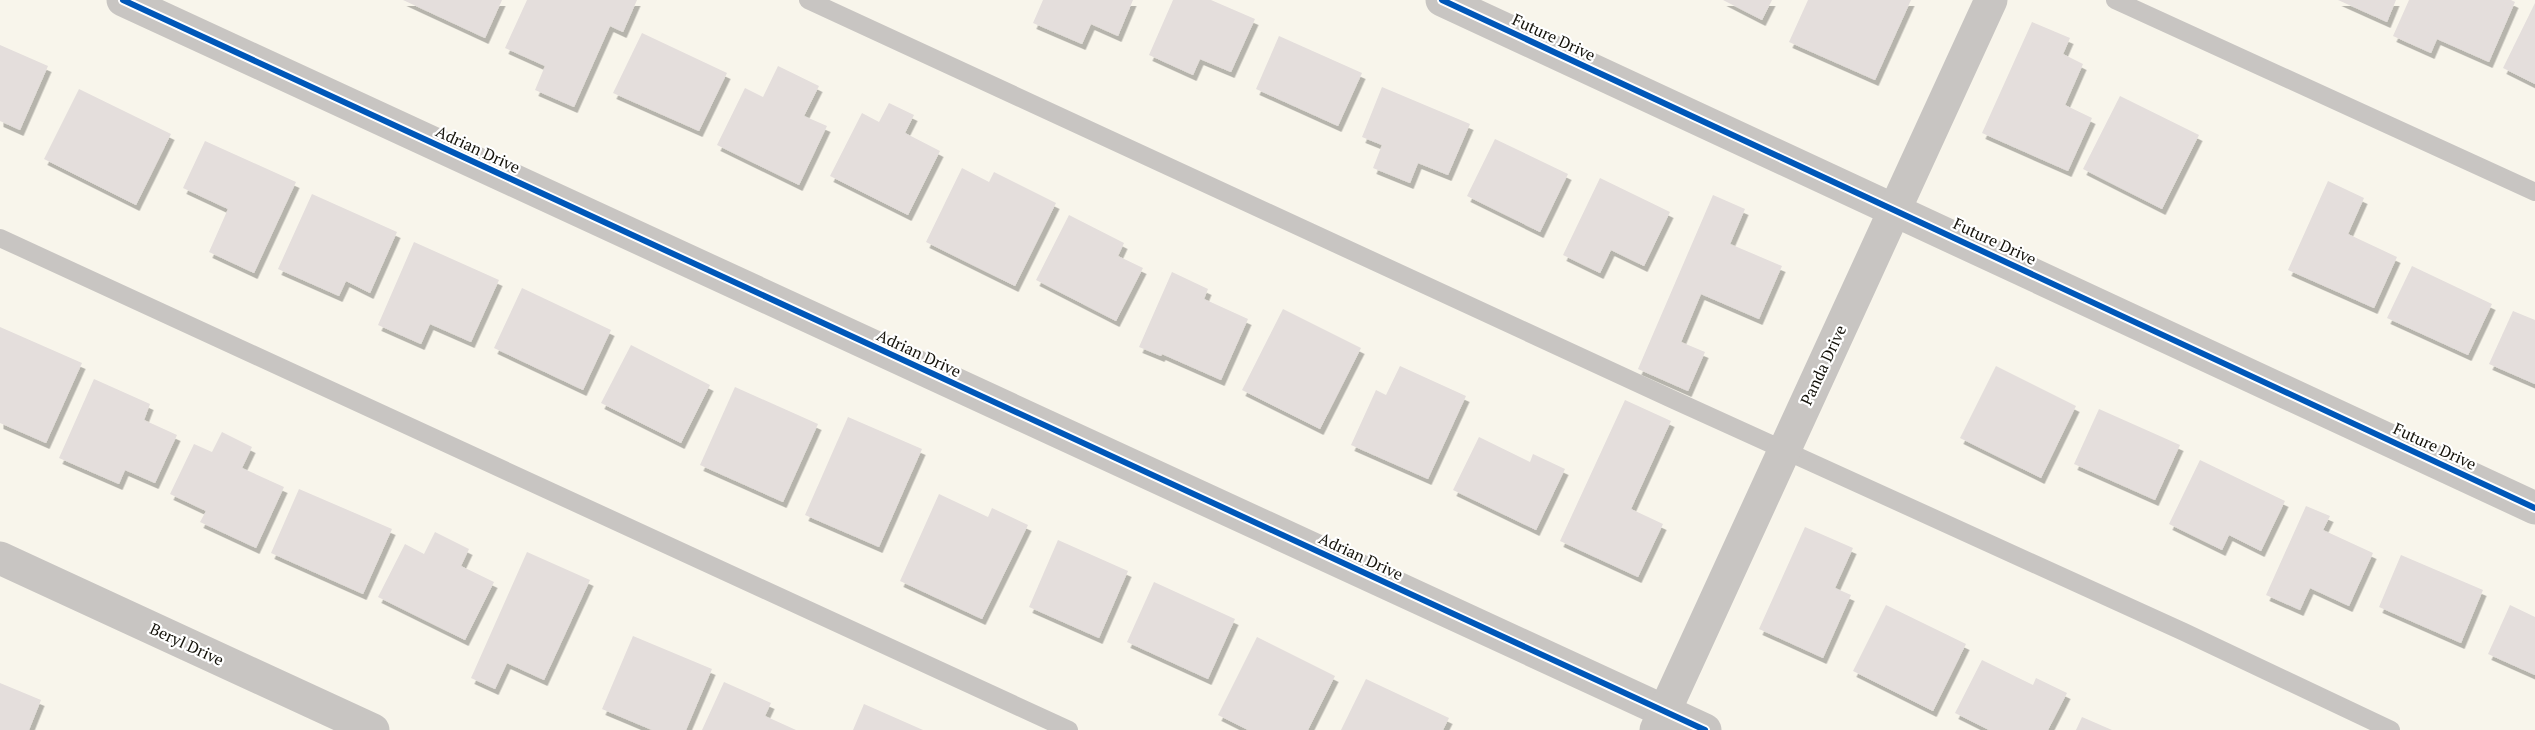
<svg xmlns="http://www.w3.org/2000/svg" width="2535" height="730" viewBox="0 0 2535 730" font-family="'PT Serif',serif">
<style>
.building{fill:#e4dedc;filter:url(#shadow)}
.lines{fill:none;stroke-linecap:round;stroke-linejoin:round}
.service{stroke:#c8c5c2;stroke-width:18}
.minor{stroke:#c8c5c2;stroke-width:33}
.cycleway-casing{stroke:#fff;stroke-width:10}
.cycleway{stroke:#0057b8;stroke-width:6}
.labels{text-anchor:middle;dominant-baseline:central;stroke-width:4.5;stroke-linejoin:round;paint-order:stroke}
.street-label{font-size:16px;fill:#121008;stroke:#fff}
</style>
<defs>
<filter id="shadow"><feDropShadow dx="3.5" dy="6" stdDeviation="0" flood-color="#0004"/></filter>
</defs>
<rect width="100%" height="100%" fill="#f8f5eb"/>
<g class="building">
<path d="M403 0H502L485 38Z"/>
<path d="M527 0H637L623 32 610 26 574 107 535 90 545 66 505 48Z"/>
<path d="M1043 0H1133L1118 36 1091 24 1082 44 1033 23Z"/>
<path d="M1173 0H1211L1255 19 1231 72 1200 59 1193 75 1149 55Z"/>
<path d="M1723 0H1772L1762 20Z"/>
<path d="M1808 0H1911L1875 80 1789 42Z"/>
<path d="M2338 0H2396L2387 22Z"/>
<path d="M2409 0H2511L2515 2 2489 62 2437 39 2431 53 2393 36Z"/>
<path d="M2535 3V84L2503 68Z"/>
<path d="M2032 22 2070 38 2063 54 2083 64 2065 105 2092 118 2068 171 1982 133Z"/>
<path d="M642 33 727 73 699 131 613 93Z"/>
<path d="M1279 36 1362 73 1338 126 1256 89Z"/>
<path d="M0 45 48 66 20 130 0 121Z"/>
<path d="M778 66 819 86 804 116 827 126 799 185 717 145 745 88 763 97Z"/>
<path d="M1382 87 1470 124 1448 175 1418 163 1410 183 1373 168 1382 145 1362 137Z"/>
<path d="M79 89 171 134 136 205 44 159Z"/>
<path d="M2120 96 2199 135 2162 209 2083 169Z"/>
<path d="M889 103 914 115 905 133 940 151 908 215 830 176 862 113 879 122Z"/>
<path d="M1495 139 1568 174 1540 232 1467 196Z"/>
<path d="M205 141 296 182 254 273 209 252 228 209 183 188Z"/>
<path d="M962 168 989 182 994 172 1056 203 1015 286 926 242Z"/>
<path d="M1600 178 1670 212 1644 266 1611 250 1600 273 1563 255Z"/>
<path d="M2328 181 2364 198 2348 234 2397 257 2374 308 2288 270Z"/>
<path d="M312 194 397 232 370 293 346 281 339 296 278 269Z"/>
<path d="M1713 195 1745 209 1730 244 1782 266 1759 319 1701 294 1681 342 1705 352 1688 391 1638 369Z"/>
<path d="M1069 215 1124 243 1118 256 1143 268 1116 321 1036 280Z"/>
<path d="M414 242 499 280 471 342 430 324 421 344 378 325Z"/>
<path d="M2412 266 2492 304 2468 355 2387 318Z"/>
<path d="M1172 272 1208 289 1204 299 1248 319 1221 380 1162 354 1161 356 1139 347Z"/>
<path d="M522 288 611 330 583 390 494 348Z"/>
<path d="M1283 309 1361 348 1320 429 1242 390Z"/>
<path d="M2513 311 2535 320V384L2489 364Z"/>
<path d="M0 327 82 363 46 443 0 423Z"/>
<path d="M631 345 710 385 681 443 601 403Z"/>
<path d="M1400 366 1466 396 1428 479 1351 445 1376 390 1386 395Z"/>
<path d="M1996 366 2076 406 2041 478 1960 438Z"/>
<path d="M94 379 150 404 144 420 177 435 155 483 125 470 119 484 59 458Z"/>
<path d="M735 387 818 424 783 502 700 465Z"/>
<path d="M1625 400 1671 421 1631 509 1663 524 1638 577 1560 541Z"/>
<path d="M2099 409 2180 445 2155 500 2074 464Z"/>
<path d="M848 417 922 449 879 547 805 515Z"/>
<path d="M222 432 252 447 242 468 284 487 256 548 200 522 206 511 170 494 194 444 212 452Z"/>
<path d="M1479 437 1530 462 1533 454 1565 469 1536 530 1453 490Z"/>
<path d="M2200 460 2285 501 2261 551 2229 535 2222 550 2169 524Z"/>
<path d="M299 489 392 529 363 594 271 553Z"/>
<path d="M939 494 988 517 992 508 1028 525 982 619 900 581Z"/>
<path d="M2306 506 2330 516 2323 530 2373 553 2349 606 2310 588 2300 610 2266 595Z"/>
<path d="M1805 527 1853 548 1835 588 1851 595 1823 658 1759 629Z"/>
<path d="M435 532 469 549 461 566 494 582 465 640 378 597 405 544 424 554Z"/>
<path d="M1058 540 1128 571 1099 638 1029 607Z"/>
<path d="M527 552 590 580 544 680 507 663 495 689 471 678Z"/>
<path d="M2401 555 2483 590 2461 643 2379 607Z"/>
<path d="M1154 582 1235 619 1208 679 1127 642Z"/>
<path d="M1886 605 1966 644 1933 711 1853 671Z"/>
<path d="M2510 605 2535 617V675L2488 654Z"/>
<path d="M633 636 712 669 686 730H652L602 709Z"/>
<path d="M1257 637 1335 676 1308 730H1248L1218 715Z"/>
<path d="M1982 660 2033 685 2036 678 2067 693 2048 730H1989L1955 713Z"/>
<path d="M1366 679 1449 718 1443 730H1341Z"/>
<path d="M724 682 771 703 765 716 796 730H702Z"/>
<path d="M0 683 41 700 29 730H0Z"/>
<path d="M864 704 923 730H853Z"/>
<path d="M2082 717 2112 730H2076Z"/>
</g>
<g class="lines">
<g class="service">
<path d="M808 0 1674 400 2184 632 2391 730"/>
<path d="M2115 0 2535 192"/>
<path d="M0 238 1069 730"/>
</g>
<g class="minor">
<path d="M123 0 1705 730"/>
<path d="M1442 0 2535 508"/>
<path d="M0 558 373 730"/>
<path d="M1656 730 1991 0"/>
</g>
<g class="cycleway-casing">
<g id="cycleway">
<path d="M123 0 1705 730"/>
<path d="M1442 0 2535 508"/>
</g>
</g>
<use href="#cycleway" class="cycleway"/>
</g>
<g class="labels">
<g class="street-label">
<text transform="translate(1554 37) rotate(25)">Future Drive</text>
<text transform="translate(478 149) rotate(25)">Adrian Drive</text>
<text transform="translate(1995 241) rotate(25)">Future Drive</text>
<text transform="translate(919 353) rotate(25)">Adrian Drive</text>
<text transform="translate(1823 365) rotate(-65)">Panda Drive</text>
<text transform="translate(2435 446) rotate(25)">Future Drive</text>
<text transform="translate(1361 556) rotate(25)">Adrian Drive</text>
<text transform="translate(187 644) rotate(25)">Beryl Drive</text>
</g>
</g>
</svg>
